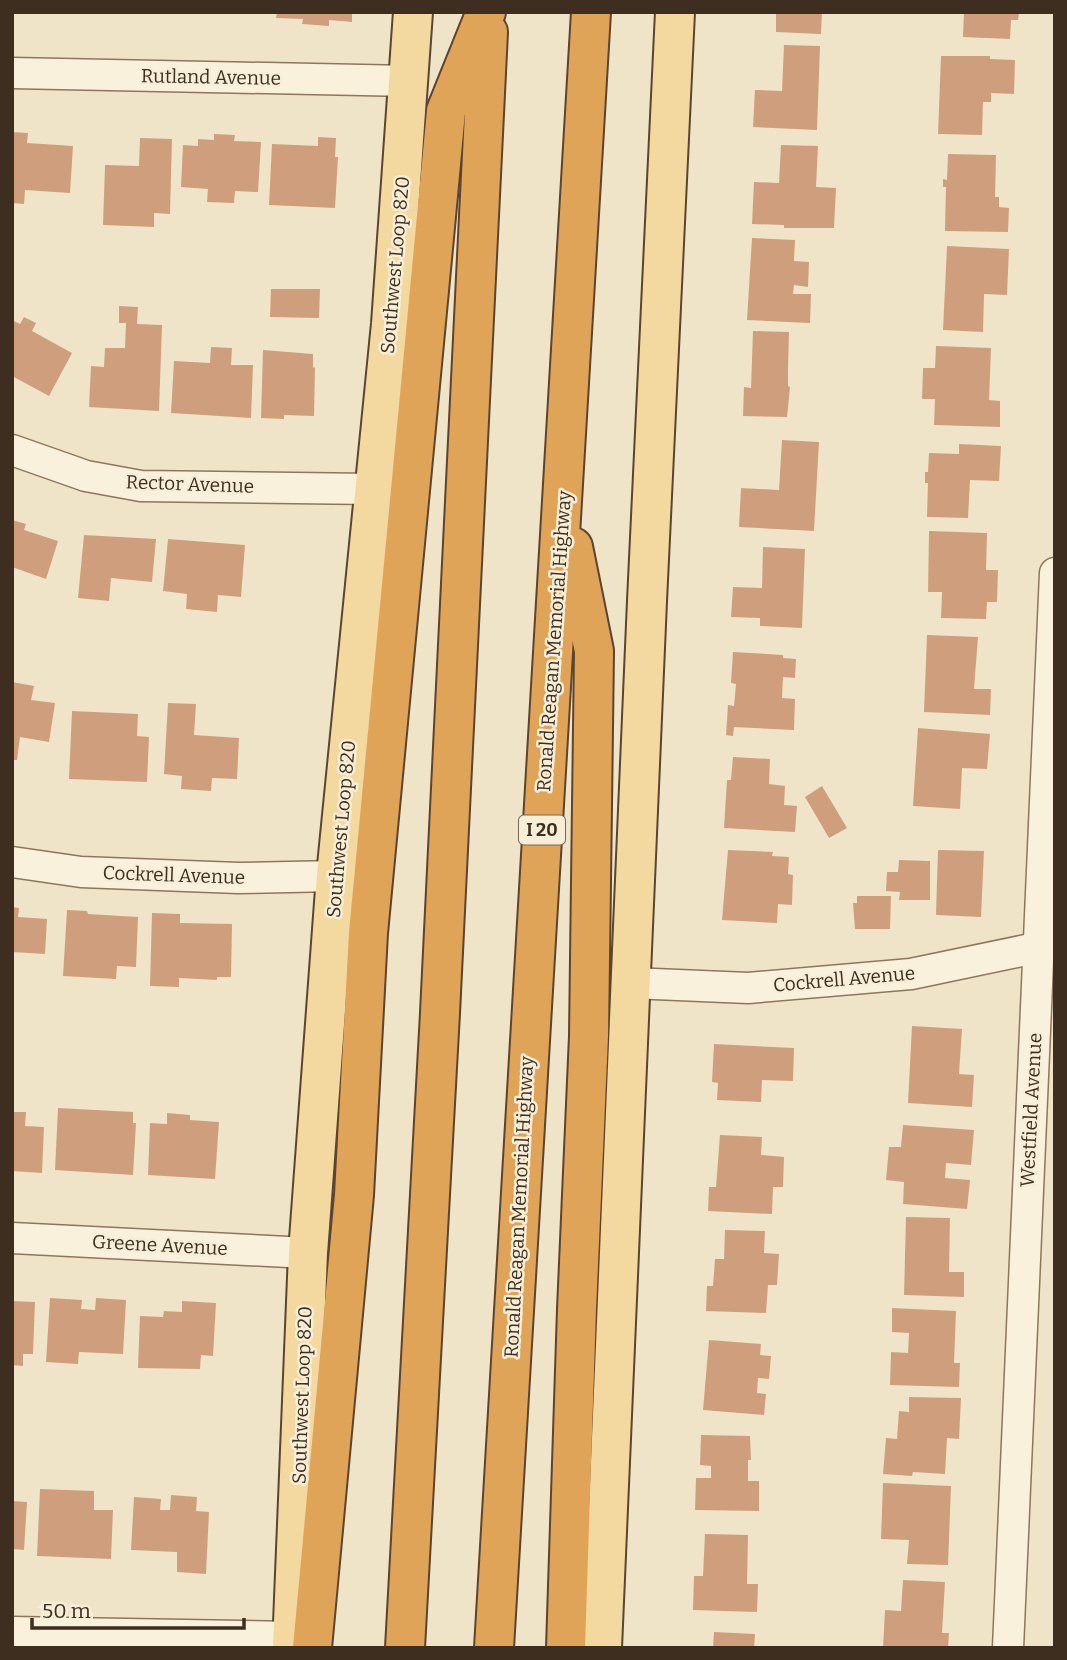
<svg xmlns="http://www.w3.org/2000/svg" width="1067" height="1660" viewBox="0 0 1067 1660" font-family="Bitter,serif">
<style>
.building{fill:#cf9f7d}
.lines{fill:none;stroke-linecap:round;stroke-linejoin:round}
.minor-casing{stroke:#8d765c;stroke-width:33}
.major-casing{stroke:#5b4430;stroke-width:42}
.highway-casing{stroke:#5b4430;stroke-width:42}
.minor{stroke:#faf1dc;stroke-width:30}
.major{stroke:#f3d9a0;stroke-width:38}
.highway{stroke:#e0a458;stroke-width:38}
.labels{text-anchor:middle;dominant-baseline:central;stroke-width:5;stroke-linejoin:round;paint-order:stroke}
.shield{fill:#f7eed8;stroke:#756857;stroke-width:2}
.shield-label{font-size:18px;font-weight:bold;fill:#3d2e20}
.street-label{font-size:19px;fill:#3d2e20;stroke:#f7eed8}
</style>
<rect width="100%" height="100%" fill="#f0e4c8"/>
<g class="building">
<path d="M277 12H352V22L329 20V26L302 24 303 19 276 18Z"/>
<path d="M776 12H822L821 34 776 32Z"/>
<path d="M964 12H1019L1018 20H1011L1010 39 963 37Z"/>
<path d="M784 45 820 46 817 130 753 127 755 90 782 91Z"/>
<path d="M941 56H990V59L1015 60 1014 94 991 93V102H983L982 135 938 134Z"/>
<path d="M12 132 28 133 27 143 73 146 70 193 25 190 24 204 12 203Z"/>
<path d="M214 134 235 135 234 141 261 142 258 192 235 191 234 203 207 202 208 189 181 187 183 145 198 146V139L214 140Z"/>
<path d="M318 137 336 138 335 157H338L335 208 269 205 272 144 318 146Z"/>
<path d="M140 138 172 139 170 214 154 213V227L103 225 105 165 139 166Z"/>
<path d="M781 145 818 146 816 187 836 188 834 228H784V225L752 224 754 182 779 183Z"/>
<path d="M948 154 996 155 995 197H999V207L1009 208 1008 232 945 231 946 187H943V179L947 180Z"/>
<path d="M752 238 795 240 794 261 809 262 808 287 794 285 793 294H811L810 323 747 320Z"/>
<path d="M947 246 1009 249 1007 295 984 294 983 332 943 330Z"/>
<path d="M271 289H320L319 318 270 317Z"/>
<path d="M119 306 138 307 137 324 162 325 159 411 89 407 91 366 104 367 105 348H125L126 323H119Z"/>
<path d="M24 317 36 323 32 331 72 353 49 396 12 376V320L20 324Z"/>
<path d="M753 331 789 332 788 369V386L790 387 787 417 743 416 744 387 751 388Z"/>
<path d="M936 346 991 348 989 400 1000 401V427L934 425 935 399H922L923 368H935Z"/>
<path d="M211 347 232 348 231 365H253L251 418 171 413 174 361 210 363Z"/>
<path d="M263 350 313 354V368L315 367 314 416 284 415V419L261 418Z"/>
<path d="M782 440 819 442 814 531 739 527 741 488 779 490Z"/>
<path d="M959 444 1001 446 999 481 970 480 968 518 927 517 928 483H925V472H928L929 453 959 454Z"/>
<path d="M12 520 26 524 24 530 58 541 46 579 12 567Z"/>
<path d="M929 531 987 533 986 570H998L997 602H987L986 619 941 618 942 592H928Z"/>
<path d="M84 535 156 539 152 582 111 578 109 601 78 598Z"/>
<path d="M168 539 245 545 241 597 218 595 217 612 186 609 187 594 163 591Z"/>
<path d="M763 547 805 549 802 628 760 626V618L731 617 733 587 762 588Z"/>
<path d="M927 635 978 637 974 689H991L990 715 924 712Z"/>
<path d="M733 652 783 655V658L796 659 795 678 783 677 782 698 795 699 794 730 734 727 733 736 726 735 728 705 734 706 736 684 731 683Z"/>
<path d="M12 682 34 686 31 700 55 703 49 742 20 737 17 760H12Z"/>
<path d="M168 703 196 704 194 735 239 738 237 779 212 778 211 791 181 789 182 776 164 774Z"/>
<path d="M72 711 138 714 137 736 149 737 147 782 69 779Z"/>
<path d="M918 728 990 734 987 769 962 768 960 809 913 806Z"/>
<path d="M733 757 770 759 769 784 785 786 784 805 797 806 795 832 724 828 727 780H731Z"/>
<path d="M822 786 847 828 829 838 805 797Z"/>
<path d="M728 850 773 852 772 856 789 857 788 874 793 875 792 905 778 904 777 923 722 920Z"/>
<path d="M938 850 984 851 981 917 936 915Z"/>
<path d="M899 860 930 861V900H899L900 892 886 891 887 872H898Z"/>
<path d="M857 896H891L890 929H855L853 903H857Z"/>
<path d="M12 907 19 908 18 917 47 919 45 954 12 952Z"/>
<path d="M67 910 87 911 88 914 138 917 136 967 117 966 116 979 63 976Z"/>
<path d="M152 913 180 914V923L232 924 231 977H217V980L179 978V987L150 986Z"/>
<path d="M912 1026 962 1029 959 1074 974 1075 972 1107 908 1103Z"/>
<path d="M714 1044 794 1048 793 1081 762 1080 761 1102 717 1100 718 1083 712 1082Z"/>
<path d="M58 1108 133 1112V1123H136L133 1175 55 1170Z"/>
<path d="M12 1112H26L25 1126 44 1127 42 1173 12 1171Z"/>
<path d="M167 1113 190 1115V1120L219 1122 215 1179 148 1175 150 1123 167 1124Z"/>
<path d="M903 1125 974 1130 971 1165 946 1163 945 1178 970 1180 967 1209 903 1204 904 1182 886 1180 889 1147H901Z"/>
<path d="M720 1135 762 1137 761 1155 784 1157 783 1187H773L772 1214 708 1211 709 1187H716Z"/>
<path d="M906 1217 950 1218 949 1272H964V1297L904 1295Z"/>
<path d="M725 1230 765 1231 764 1253 779 1254 777 1285H768L766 1313 706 1311 707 1286H713L715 1259H724Z"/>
<path d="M50 1298 82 1300 81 1309 95 1310 96 1298 126 1300 123 1354 79 1352 78 1364 46 1362Z"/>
<path d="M12 1301 35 1302 33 1354H23V1366L12 1365Z"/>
<path d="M182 1301 216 1303 213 1356 201 1355 200 1369 138 1368 140 1316 163 1317 164 1311 182 1312Z"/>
<path d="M892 1308 956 1311 954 1363H960L959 1387 890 1385 891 1352 908 1353 909 1333 892 1332Z"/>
<path d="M709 1340 761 1344 760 1355 771 1356 769 1379 758 1378 757 1393 766 1394 764 1415 703 1410Z"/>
<path d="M909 1397 961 1398 959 1439 947 1438 945 1474 913 1472 912 1476 883 1474 886 1438 897 1439 899 1411 909 1412Z"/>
<path d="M701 1435 750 1436 751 1460H748V1481H759V1511L695 1510 696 1478H711V1466L700 1465Z"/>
<path d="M883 1483 951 1486 948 1565 907 1564 909 1540 881 1539Z"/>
<path d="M40 1489 94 1491V1510H113L111 1559 37 1556Z"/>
<path d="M171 1495 197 1497 196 1511 209 1512 206 1574 177 1572V1552L131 1550 134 1497 161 1499 160 1510H170Z"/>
<path d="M12 1501 27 1502 24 1550 12 1549Z"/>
<path d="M705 1534 748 1535 747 1584H758L757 1612 693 1610 694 1576H703Z"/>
<path d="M903 1580 945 1582 942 1633H949L948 1648H883L885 1610 901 1611Z"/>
<path d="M714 1632 755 1634 754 1648H713Z"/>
</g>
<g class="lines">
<g class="minor-casing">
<g id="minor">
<path d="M12 73 410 81"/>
<path d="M12 450 86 476 141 486 373 489"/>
<path d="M12 862 81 872 238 878 336 876"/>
<path d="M631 983 748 988 911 974 1055 944"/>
<path d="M12 1238 308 1253"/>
<path d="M12 1632 291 1637"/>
<path d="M1008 1648 1055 573"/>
</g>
</g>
<g class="major-casing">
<g id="major">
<path d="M292 1648 308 1253 336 876 391 324 413 12"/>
<path d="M602 1648 647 601 675 12"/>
</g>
</g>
<g class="highway-casing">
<g id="highway">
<path d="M312 1648 354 1195 368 933 446 111 486 12"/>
<path d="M405 1648 440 1013 488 32"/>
<path d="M494 1648 591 12"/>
<path d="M566 1648 577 1309 589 1036 594 651 573 547"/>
</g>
</g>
<use href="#minor" class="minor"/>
<use href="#major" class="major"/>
<use href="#highway" class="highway"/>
</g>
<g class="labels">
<rect class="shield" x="519" y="815.5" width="46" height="29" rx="5"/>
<g class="shield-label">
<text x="542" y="830">I 20</text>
</g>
<g class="street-label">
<text transform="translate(211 77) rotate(1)">Rutland Avenue</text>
<text transform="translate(395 265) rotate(-85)">Southwest Loop 820</text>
<text transform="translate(190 484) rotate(2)">Rector Avenue</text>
<text transform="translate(554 641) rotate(-86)">Ronald Reagan Memorial Highway</text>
<text transform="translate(341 829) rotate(-85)">Southwest Loop 820</text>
<text transform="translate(174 875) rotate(2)">Cockrell Avenue</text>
<text transform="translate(844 979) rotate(-5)">Cockrell Avenue</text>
<text transform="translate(1031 1110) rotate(-87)">Westfield Avenue</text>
<text transform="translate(519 1207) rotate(-87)">Ronald Reagan Memorial Highway</text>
<text transform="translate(160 1245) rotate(3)">Greene Avenue</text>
<text transform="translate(302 1395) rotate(-88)">Southwest Loop 820</text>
</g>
</g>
<rect width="1067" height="1660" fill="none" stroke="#3d2e20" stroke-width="28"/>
<path d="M32 1618v10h212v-10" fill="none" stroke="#3d2e20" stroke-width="3.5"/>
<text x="42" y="1618" font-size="21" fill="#3d2e20" stroke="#f7eed8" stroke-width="5" paint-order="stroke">50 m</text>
</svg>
